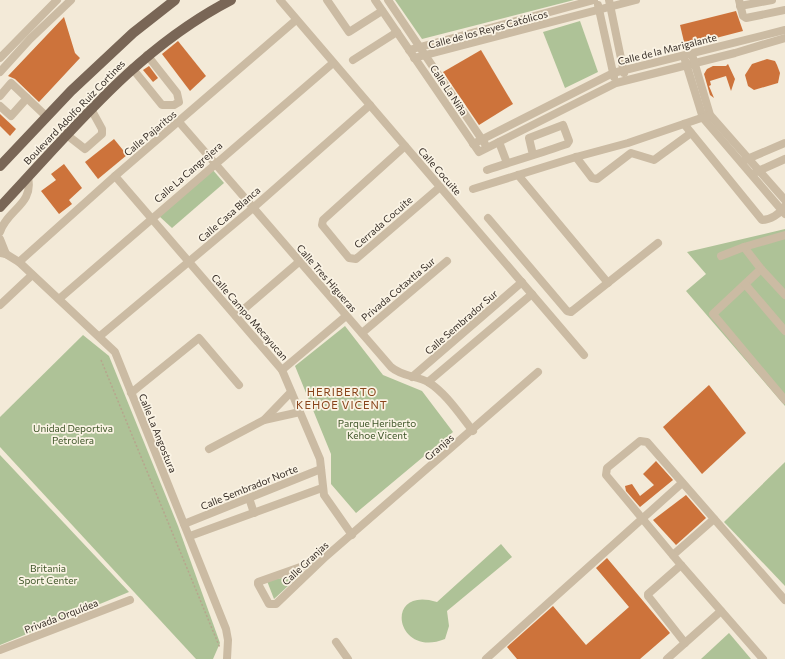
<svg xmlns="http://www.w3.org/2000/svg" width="785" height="659" viewBox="0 0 785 659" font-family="Commissioner,sans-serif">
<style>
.green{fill:#aec297}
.building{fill:#cd733b}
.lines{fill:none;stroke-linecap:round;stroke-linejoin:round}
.path{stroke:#b7a58d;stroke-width:1.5;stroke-dasharray:2 2;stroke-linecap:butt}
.minor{stroke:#cbbba3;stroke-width:8}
.major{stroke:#796656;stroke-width:10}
.labels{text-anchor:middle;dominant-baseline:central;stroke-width:3.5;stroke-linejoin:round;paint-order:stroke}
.street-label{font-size:10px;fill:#362d26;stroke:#faf3e4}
.park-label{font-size:10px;fill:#3e5528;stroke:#faf3e4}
.neighbourhood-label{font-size:11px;letter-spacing:1px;fill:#89441a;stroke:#faf3e4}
</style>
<rect width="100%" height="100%" fill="#f3ead8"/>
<g class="green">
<path d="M395 0H574L422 39Z"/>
<path d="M580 21 598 72 565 88 543 32Z"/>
<path d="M212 169 224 183 172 228 159 216Z"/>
<path d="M785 229V406L686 291 706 274 687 252Z"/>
<path d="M345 326 383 375 422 391 453 432 356 513 331 484V454L295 366Z"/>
<path d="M83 335 109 356 178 526 220 643 213 659H196L0 447V417Z"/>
<path d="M0 455 129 592 0 645Z"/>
<path d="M785 462V586L724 522Z"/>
<path d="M501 544 512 557 447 611 449 626 445 639C395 659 383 585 437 602Z"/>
<path d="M301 574 274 599 267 581Z"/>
<path d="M729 633 751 659H701Z"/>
</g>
<g class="building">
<path d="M736 11 743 31 685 46 680 25Z"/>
<path d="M64 17 75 53 80 58 39 102 15 79 8 76Z"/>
<path d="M178 41 206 76 190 91 162 54Z"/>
<path d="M481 50 513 104 479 125 443 72Z"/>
<path d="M767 59 775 61 777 65 780 73 778 83 754 90 748 86 745 75 752 64Z"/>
<path d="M728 64 735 79 731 91 726 76 710 81 711 85 709 86 714 98 710 95 704 74 707 69 713 66H726Z"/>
<path d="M149 66 158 78 153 82 143 70Z"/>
<path d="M0 114 16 129 10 136 0 126Z"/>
<path d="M114 139 127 155 98 179 85 162Z"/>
<path d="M64 164 82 188 69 200 72 204 59 214 41 191 56 180 51 174Z"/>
<path d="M709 385 746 433 702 474 663 427Z"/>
<path d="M656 461 673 480 640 507 626 491 625 486 632 484 640 496 654 485 643 474Z"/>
<path d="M686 495 706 518 676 545 653 520Z"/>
<path d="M607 558 670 633 640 659H517L507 647 553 606 586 645 629 607 596 568Z"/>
</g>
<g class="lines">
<path class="path" d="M101 360 220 648"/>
<g class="minor">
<path d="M280 0 584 355"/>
<path d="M327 0 349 32 382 11"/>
<path d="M375 0 479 152 616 83 735 53 785 38"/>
<path d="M388 0 485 144"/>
<path d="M609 0 624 73"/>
<path d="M739 0 743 16 746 18 785 10"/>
<path d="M598 5 614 77"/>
<path d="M740 6 772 0"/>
<path d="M409 50 594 0"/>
<path d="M0 58 57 0"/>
<path d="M414 58 636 0"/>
<path d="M693 58 710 115 785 200"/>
<path d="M353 60 397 32"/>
<path d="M685 60 703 118 785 214"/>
<path d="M132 68 162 105H174L179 102 177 93 147 55"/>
<path d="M0 72 30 39 71 0"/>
<path d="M0 96 11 83 47 117"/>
<path d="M0 106 11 116 27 98"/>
<path d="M179 122 391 367C401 376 416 376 428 382 446 393 460 415 473 431"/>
<path d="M684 124 762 220C770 220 780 214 784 207"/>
<path d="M67 135 85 149 102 134V129L91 109"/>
<path d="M499 142 507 163"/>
<path d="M473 144 613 73 785 30"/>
<path d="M405 146 323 220 322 225 349 258 356 259 440 187"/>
<path d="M576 157 592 178 597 179 631 153 654 160 691 133"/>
<path d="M745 160 785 143"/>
<path d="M487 170C514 161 541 153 567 144L569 141 563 125 529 138 533 155"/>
<path d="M756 172 785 159"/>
<path d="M518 175 608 283"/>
<path d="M115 176 282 370 320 459 324 495 352 535"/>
<path d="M473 189 576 157 628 143 710 115"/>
<path d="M488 218 567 311 571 312 658 243"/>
<path d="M0 232C7 210 34 204 28 178"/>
<path d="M785 235 744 247 761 269 713 314 785 400"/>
<path d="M0 239 6 254"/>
<path d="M0 253 6 254 19 262 115 352 226 629 228 640 227 659"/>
<path d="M721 256 744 247"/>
<path d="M19 262 115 176 296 20"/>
<path d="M761 269 785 295"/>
<path d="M745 284 785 331"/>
<path d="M59 299 333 63"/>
<path d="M0 305 32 275"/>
<path d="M236 316 300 261"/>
<path d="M362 333 447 261"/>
<path d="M100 336 253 208 370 105"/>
<path d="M282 370 346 316"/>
<path d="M412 377 522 282"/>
<path d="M428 382 532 294"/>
<path d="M131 393 199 338 239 385"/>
<path d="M264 420 291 392"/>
<path d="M209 449 264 420 300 412"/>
<path d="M249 498 254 513"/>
<path d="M184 524 321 469"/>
<path d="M190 536 322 488"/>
<path d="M673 555 714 519"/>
<path d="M323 559 258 582V584L269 604H276L323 559 538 372"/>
<path d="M681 565 648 594V596L685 643"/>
<path d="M336 642 348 659"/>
<path d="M0 650 130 600"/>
<path d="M486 659 682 483"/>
<path d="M667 659 721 611"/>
<path d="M763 659 681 565 606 475 607 468 640 441 647 442 785 600"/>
</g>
<g class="major">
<path d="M0 166 71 91 133 33 175 0"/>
<path d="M0 207C72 131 136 49 231 0"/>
</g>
</g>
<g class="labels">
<g class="street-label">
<text transform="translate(488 29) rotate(-15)">Calle de los Reyes Católicos</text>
<text transform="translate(667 49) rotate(-14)">Calle de la Marigalante</text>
<text transform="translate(449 90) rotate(56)">Calle La Niña</text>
<text transform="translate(74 112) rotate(-46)">Boulevard Adolfo Ruiz Cortines</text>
<text transform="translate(150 133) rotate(-40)">Calle Pajaritos</text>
<text transform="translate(440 171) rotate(49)">Calle Cocuite</text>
<text transform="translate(188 172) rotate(-41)">Calle La Cangrejera</text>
<text transform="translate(229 214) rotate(-41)">Calle Casa Blanca</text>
<text transform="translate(383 222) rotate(-41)">Cerrada Cocuite</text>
<text transform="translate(327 278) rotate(49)">Calle Tres Higueras</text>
<text transform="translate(398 289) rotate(-40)">Privada Cotaxtla Sur</text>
<text transform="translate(250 317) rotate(49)">Calle Campo Mecayucan</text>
<text transform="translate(461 322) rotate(-41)">Calle Sembrador Sur</text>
<text transform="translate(158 433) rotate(68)">Calle La Angostura</text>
<text transform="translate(439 447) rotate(-41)">Granjas</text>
<text transform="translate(249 487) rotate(-22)">Calle Sembrador Norte</text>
<text transform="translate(305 563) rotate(-43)">Calle Granjas</text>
<text transform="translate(61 616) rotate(-21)">Privada Orquídea</text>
</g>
<g class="park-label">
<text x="377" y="423">Parque Heriberto<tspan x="377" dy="12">Kehoe Vicent</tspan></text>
<text x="73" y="428">Unidad Deportiva<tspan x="73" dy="12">Petrolera</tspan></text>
<text x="48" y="568">Britania<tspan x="48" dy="12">Sport Center</tspan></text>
</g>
<g class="neighbourhood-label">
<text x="342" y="391">HERIBERTO<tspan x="342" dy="13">KEHOE VICENT</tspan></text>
</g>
</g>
</svg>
